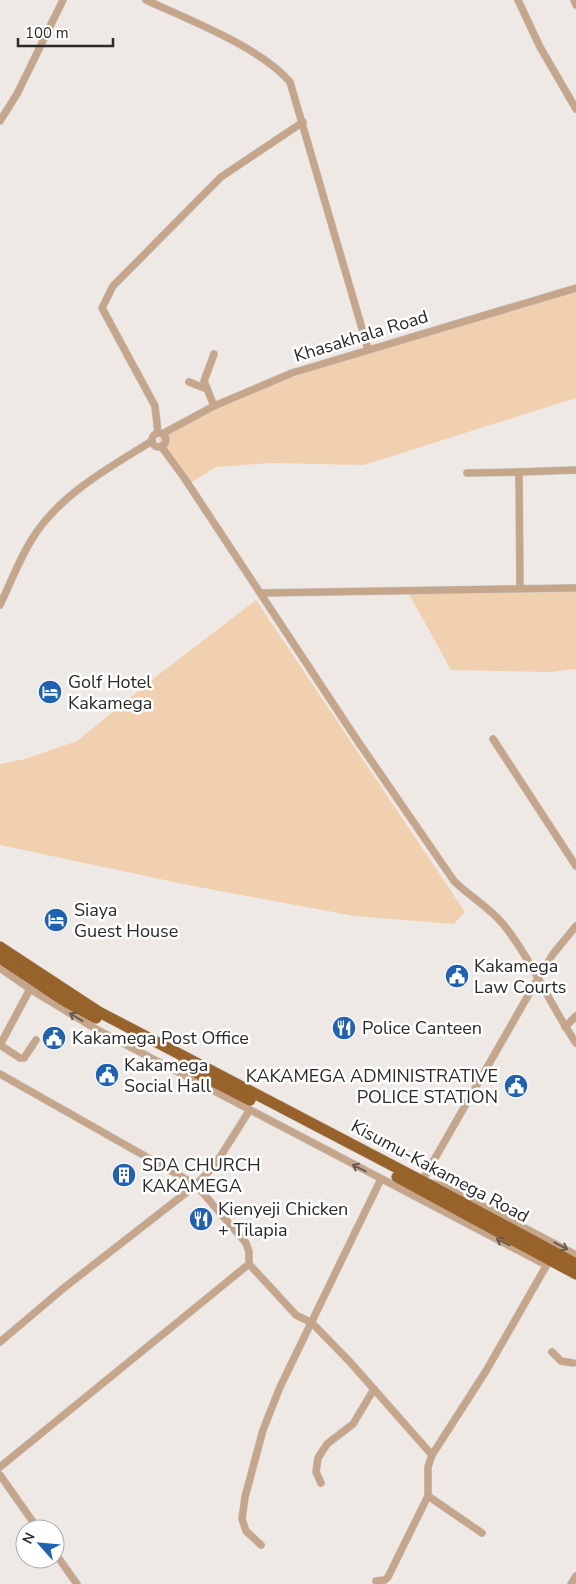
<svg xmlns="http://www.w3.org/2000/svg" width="576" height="1584" viewBox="0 0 576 1584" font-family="'Nunito Sans',sans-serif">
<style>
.green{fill:#f1d0b0}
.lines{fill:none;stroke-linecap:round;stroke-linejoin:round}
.minor-casing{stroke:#ccc7c3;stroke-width:8}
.trunk-casing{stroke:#ccc7c3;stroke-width:12}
.minor{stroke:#c5a68a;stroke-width:7}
.trunk{stroke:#97632a;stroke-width:11}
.oneway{stroke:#695c4f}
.labels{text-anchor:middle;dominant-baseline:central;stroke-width:5;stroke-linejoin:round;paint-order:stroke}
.street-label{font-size:18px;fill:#2c2a28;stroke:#fff}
.poi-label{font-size:18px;fill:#2c2a28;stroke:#fff;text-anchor:start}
</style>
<rect width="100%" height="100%" fill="#efe9e5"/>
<g class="green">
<path d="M576 289V398L364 465 271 463 216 467 187 485 158 439 221 405 256 390 370 351Z"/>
<path d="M576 592V669L551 672 451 670 409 594Z"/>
<path d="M256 600 465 912 454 924 354 916 188 885 0 845V764L25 759 77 741 162 672Z"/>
</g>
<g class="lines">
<g class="minor-casing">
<g id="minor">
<path d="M146 0C189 20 260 47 290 82L368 349"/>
<path d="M518 0 540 47 576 109"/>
<path d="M574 0 576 5"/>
<path d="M0 121 17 94 63 0"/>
<path d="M189 382 207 389"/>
<path d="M214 406 204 381 214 354"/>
<path d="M158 433 155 406 102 308 113 286 221 177 303 122"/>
<circle cx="159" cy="440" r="7"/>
<path d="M162 434 214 406 292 373 576 288"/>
<path d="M161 446 185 479 357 740 454 881C469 896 489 907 503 924 532 960 550 1005 576 1043"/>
<path d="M467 473 519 472"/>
<path d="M520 588 519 472 576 470"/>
<path d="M261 593 576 588"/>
<path d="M0 605C12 580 22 552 38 530 66 491 112 466 152 441"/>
<path d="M493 739 576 866"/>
<path d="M576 926 553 954 537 980 422 1181 447 1187 576 1255"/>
<path d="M0 968 30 989 96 1029 546 1265"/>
<path d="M565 1027 576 1016"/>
<path d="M0 1045 30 989"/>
<path d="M0 1045 20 1058H24L36 1040"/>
<path d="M0 1074 196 1185 246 1243 249 1252V1264L296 1315 312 1323 350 1362 432 1455"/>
<path d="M0 1342 65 1287 196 1185 215 1165 249 1111"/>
<path d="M552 1352 561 1361 573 1363"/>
<path d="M0 1467 249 1264"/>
<path d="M0 1475 38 1529"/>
<path d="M321 1483 316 1472 318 1458 327 1444 353 1424 374 1389"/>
<path d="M428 1496 482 1533"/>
<path d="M261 1545 246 1531 242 1519 245 1497 263 1430 280 1387 381 1179"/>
<path d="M55 1553 77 1584"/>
<path d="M376 1581 385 1580 388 1577 428 1496V1467L432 1455 486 1371 549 1261"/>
<path d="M571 1584 576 1576"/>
</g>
</g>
<g class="trunk-casing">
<g id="trunk">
<path d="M0 947 99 1012 422 1181 576 1264"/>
<path d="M0 958 63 1000 96 1018"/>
<path d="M182 1065 250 1100"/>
<path d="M397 1177 576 1274"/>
</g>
</g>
<use href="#minor" class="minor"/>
<use href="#trunk" class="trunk"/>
</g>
<defs><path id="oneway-shaft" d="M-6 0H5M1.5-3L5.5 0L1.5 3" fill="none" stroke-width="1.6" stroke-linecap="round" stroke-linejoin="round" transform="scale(1.25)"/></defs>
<g class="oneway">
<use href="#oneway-shaft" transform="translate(76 1017) rotate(-149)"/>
<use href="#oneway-shaft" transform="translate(359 1168) rotate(-153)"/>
<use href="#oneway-shaft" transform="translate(503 1242) rotate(-153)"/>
<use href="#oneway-shaft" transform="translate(561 1246) rotate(28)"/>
</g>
<defs>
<g id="hotel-disc" transform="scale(1.25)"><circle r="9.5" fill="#2161b2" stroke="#fff"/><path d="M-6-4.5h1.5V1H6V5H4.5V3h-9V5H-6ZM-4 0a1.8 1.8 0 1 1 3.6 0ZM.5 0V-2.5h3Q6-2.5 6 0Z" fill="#fff"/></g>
<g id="civic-disc" transform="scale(1.25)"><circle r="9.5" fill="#2161b2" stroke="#fff"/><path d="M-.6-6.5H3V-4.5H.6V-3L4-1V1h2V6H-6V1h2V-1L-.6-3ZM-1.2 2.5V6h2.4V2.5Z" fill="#fff"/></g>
<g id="restaurant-disc" transform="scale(1.25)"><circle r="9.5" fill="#2161b2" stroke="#fff"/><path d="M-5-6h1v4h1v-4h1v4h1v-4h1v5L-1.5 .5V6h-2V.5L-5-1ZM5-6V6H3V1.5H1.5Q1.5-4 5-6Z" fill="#fff"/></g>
<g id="building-disc" transform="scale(1.25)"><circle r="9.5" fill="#2161b2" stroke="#fff"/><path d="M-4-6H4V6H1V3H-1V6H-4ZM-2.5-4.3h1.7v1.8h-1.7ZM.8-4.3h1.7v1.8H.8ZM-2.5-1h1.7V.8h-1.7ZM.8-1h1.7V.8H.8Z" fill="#fff"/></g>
</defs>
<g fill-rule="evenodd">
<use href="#hotel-disc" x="50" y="692"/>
<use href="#hotel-disc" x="56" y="920"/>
<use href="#civic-disc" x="457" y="976"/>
<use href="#restaurant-disc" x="344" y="1028"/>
<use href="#civic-disc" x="54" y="1038"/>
<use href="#civic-disc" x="107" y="1075"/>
<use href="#civic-disc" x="516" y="1086"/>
<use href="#building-disc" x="124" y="1175"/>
<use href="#restaurant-disc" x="201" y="1219"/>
</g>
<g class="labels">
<g class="street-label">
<text transform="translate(361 336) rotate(-17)">Khasakhala Road</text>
<text transform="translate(440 1171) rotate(28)">Kisumu-Kakamega Road</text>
</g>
<g class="poi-label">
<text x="68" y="682">Golf Hotel<tspan x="68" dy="21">Kakamega</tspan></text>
<text x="74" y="910">Siaya<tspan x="74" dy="21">Guest House</tspan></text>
<text x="474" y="966">Kakamega<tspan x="474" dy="21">Law Courts</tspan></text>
<text x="362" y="1028">Police Canteen</text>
<text x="72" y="1038">Kakamega Post Office</text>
<text x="124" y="1065">Kakamega<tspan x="124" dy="21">Social Hall</tspan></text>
<text x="498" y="1076" text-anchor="end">KAKAMEGA ADMINISTRATIVE<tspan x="498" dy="21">POLICE STATION</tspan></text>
<text x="142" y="1165">SDA CHURCH<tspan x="142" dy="21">KAKAMEGA</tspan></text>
<text x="218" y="1209">Kienyeji Chicken<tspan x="218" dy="21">+ Tilapia</tspan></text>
</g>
</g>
<g transform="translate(40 1544) rotate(297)"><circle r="24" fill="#ffffff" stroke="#abaaa9"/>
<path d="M0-4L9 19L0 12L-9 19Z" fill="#2161b2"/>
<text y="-8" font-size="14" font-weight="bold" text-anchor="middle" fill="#2c2a28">N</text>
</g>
<path d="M18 38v8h95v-8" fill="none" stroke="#2c2a28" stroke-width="2.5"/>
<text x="25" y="38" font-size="15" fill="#2c2a28" stroke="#ffffff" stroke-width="4" paint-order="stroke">100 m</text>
</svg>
